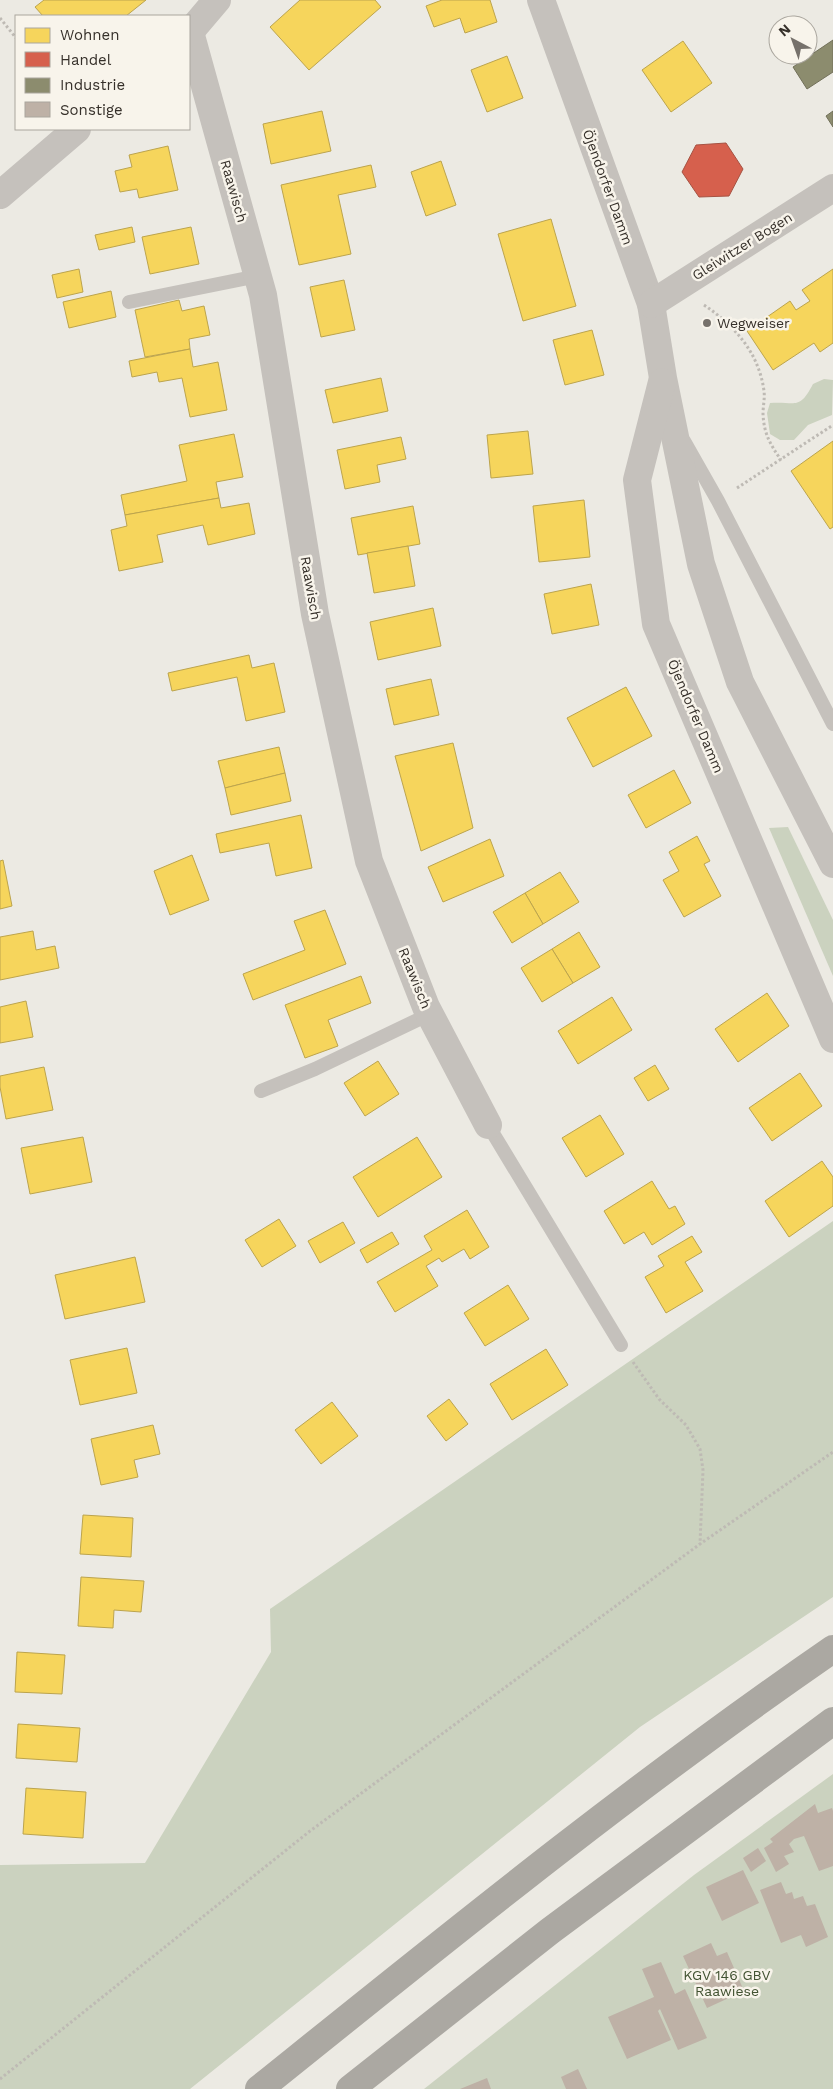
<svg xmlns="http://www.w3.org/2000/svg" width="833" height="2089" viewBox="0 0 833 2089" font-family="'Work Sans',sans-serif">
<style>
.green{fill:#cbd2bf}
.homes{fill:#f6d55c;stroke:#bca44d}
.shops{fill:#d6604d;stroke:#a65242}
.industry{fill:#8c8c6e;stroke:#72705a}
.building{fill:#beb1a6}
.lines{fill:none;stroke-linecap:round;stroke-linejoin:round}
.path{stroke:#bebab4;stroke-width:3;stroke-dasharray:2.5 2.5;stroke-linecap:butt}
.service{stroke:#c5c1bc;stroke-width:14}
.minor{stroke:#c5c1bc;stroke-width:28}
.motorway{stroke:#aba8a2;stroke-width:28}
.poi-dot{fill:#76716b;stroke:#f8f4eb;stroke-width:2}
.labels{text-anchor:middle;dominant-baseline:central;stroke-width:5;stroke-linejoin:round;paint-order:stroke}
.street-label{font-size:14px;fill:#36302a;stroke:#f8f4eb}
.poi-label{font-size:14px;fill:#36302a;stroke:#f8f4eb;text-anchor:start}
.park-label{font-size:14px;fill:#415231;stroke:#f8f4eb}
</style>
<rect width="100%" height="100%" fill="#eceae3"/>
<g class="green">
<path d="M824 379 833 380 832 415 808 425 794 440H780L770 434 767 413 770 403C796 401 799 411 813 384Z"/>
<path d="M788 827 833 920V976L769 828Z"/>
<path d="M833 1221V1597L640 1727 190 2089H0V1865L145 1863 271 1652 270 1609Z"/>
<path d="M833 1774V2089H424L694 1875Z"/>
</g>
<g class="homes">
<path d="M44 0H146L126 16H43L35 7Z"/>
<path d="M300 0H375L381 7 309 70 270 27Z"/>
<path d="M442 0H490L497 22 465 33 460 18 434 27 426 6Z"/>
<path d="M683 41 712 83 671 112 642 70Z"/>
<path d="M507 56 523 98 487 112 471 70Z"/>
<path d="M322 111 331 151 271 164 263 124Z"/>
<path d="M168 146 178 190 139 198 137 189 120 192 115 171 132 167 129 155Z"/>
<path d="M441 161 456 205 426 216 411 172Z"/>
<path d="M371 165 376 187 338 195 351 254 299 265 281 185Z"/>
<path d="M551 219 576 306 523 321 498 234Z"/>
<path d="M132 227 135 242 99 250 95 235Z"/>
<path d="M191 227 199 264 150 274 142 237Z"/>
<path d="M79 269 83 292 57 298 52 275Z"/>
<path d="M833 269V343L820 352 814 343 773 370 747 331 790 301 796 310 810 301 802 290Z"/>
<path d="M344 280 355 330 321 337 310 287Z"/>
<path d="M111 291 116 317 69 328 63 302Z"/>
<path d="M179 300 182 311 204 306 210 335 189 339 190 349 145 357 135 310Z"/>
<path d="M592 330 604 375 565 385 553 340Z"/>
<path d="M190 349 193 367 218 362 227 410 190 417 182 378 159 382 157 372 132 377 129 361Z"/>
<path d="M381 378 388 411 333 423 325 390Z"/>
<path d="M528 431 533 474 491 478 487 435Z"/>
<path d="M234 434 243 477 216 482 219 498 125 515 121 495 187 481 179 445Z"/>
<path d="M401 437 406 459 377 465 380 482 345 489 337 450Z"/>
<path d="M833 441V527L830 529 791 471Z"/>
<path d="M219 498 221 508 249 503 255 534 208 545 203 525 157 535 163 562 119 571 111 530 127 526 125 515Z"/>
<path d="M584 500 590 557 539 562 533 506Z"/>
<path d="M413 506 420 544 358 555 351 518Z"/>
<path d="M408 546 415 586 374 593 367 553Z"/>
<path d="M591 584 599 625 552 634 544 594Z"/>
<path d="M433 608 441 646 378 660 370 622Z"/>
<path d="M249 655 252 668 274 663 285 712 246 721 237 677 172 691 168 673Z"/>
<path d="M431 679 439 715 394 725 386 689Z"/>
<path d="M626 687 652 736 593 767 567 718Z"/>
<path d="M453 743 473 828 421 851 395 756Z"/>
<path d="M279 747 285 773 225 788 218 761Z"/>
<path d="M674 770 691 803 646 828 628 795Z"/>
<path d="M285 773 291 801 231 815 225 788Z"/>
<path d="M301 815 312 868 276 876 269 843 220 853 216 834Z"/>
<path d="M697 836 710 861 704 864 721 896 684 917 663 880 679 871 669 852Z"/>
<path d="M490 839 504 876 443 902 428 867Z"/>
<path d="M192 855 209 900 170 915 154 871Z"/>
<path d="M3 860 12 906 0 909V861Z"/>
<path d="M560 872 579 902 543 924 525 893Z"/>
<path d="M525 893 543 924 512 943 493 912Z"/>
<path d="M325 910 346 964 253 1000 243 974 305 950 294 921Z"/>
<path d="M33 931 36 950 55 946 59 968 0 980V937Z"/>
<path d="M579 932 600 967 573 983 552 949Z"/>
<path d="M552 949 573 983 542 1002 521 968Z"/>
<path d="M361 976 371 1003 328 1020 338 1046 305 1058 285 1005Z"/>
<path d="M767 993 789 1026 738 1062 715 1029Z"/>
<path d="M612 997 632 1030 578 1064 558 1031Z"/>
<path d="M26 1001 33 1037 0 1043V1007Z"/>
<path d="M378 1061 399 1094 365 1116 344 1083Z"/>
<path d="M655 1065 669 1089 648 1101 634 1078Z"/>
<path d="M44 1067 53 1110 6 1119 0 1087V1076Z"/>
<path d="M800 1073 822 1106 772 1141 749 1108Z"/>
<path d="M600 1115 624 1154 586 1177 562 1138Z"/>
<path d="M83 1137 92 1182 30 1194 21 1148Z"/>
<path d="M417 1137 442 1177 378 1217 353 1177Z"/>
<path d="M822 1161 833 1177V1206L789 1237 765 1201Z"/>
<path d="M652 1181 669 1209 675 1206 685 1224 652 1245 644 1232 624 1244 604 1211Z"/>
<path d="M467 1210 489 1247 470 1259 464 1249 442 1262 439 1258 426 1266 438 1286 395 1312 377 1282 432 1250 424 1236Z"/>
<path d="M279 1219 296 1246 262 1267 245 1240Z"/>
<path d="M343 1222 355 1243 320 1263 308 1241Z"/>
<path d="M392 1232 399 1244 367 1263 360 1250Z"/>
<path d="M692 1236 702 1252 685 1262 703 1291 666 1313 645 1277 664 1266 658 1256Z"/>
<path d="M135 1257 145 1302 65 1319 55 1275Z"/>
<path d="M508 1285 529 1319 485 1346 464 1313Z"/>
<path d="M127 1348 137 1393 80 1405 70 1360Z"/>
<path d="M546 1349 568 1385 512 1420 490 1384Z"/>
<path d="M449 1399 468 1424 446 1441 427 1416Z"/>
<path d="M332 1402 358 1436 321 1464 295 1430Z"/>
<path d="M153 1425 160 1454 134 1460 138 1477 101 1485 91 1439Z"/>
<path d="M83 1515 133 1518 131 1557 80 1554Z"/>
<path d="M81 1577 144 1581 141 1612 114 1610 113 1628 78 1626Z"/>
<path d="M17 1652 65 1655 62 1694 15 1692Z"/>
<path d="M18 1724 80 1728 77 1762 16 1758Z"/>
<path d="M26 1788 86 1792 83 1838 23 1834Z"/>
</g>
<path class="shops" d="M726 143 743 169 729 196 699 197 682 172 696 145Z"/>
<g class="industry">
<path d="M833 40V72L807 89 793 67Z"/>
<path d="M833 111V127L826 116Z"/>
</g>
<g class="building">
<path d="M815 1804 818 1813 832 1808 833 1811V1866L819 1871 804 1836 794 1839 789 1844 794 1852 784 1856 789 1864 776 1872 764 1848 773 1842 770 1839Z"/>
<path d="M758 1848 766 1861 751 1872 743 1858Z"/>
<path d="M743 1870 759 1903 722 1921 706 1887Z"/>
<path d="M781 1882 786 1894 792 1892 794 1899 803 1896 807 1906 815 1904 828 1937 806 1947 801 1935 781 1943 760 1890Z"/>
<path d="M711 1943 717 1956 727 1952 744 1991 707 2008 683 1956Z"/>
<path d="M661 1962 675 1994 685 1989 707 2038 678 2050 660 2009 658 2011 671 2040 627 2059 608 2017 654 1997 642 1969Z"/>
<path d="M578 2069 587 2089H566L561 2077Z"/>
<path d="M487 2078 491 2089H460Z"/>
</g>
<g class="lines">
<g class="path">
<path d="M0 18 16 38"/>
<path d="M704 305C735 326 759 353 764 391 765 398 763 406 763 414 764 434 770 444 781 460"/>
<path d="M737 488 833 425"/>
<path d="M633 1362 659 1399 686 1425 700 1449 703 1470 700 1544"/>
<path d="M0 2079 310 1831 700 1544 833 1452"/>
</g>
<g class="service">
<path d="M129 302 258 276"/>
<path d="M684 441 718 501 833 724"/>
<path d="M261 1091 315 1069 430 1014"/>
<path d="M488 1125 621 1345"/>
</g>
<g class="minor">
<path d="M541 0 651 304 663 378 701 564 740 682 833 864"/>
<path d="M190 32 263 295 315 614 369 861 426 1007 488 1125"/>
<path d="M189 33 217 0"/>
<path d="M0 195 77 129"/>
<path d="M651 304 833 188"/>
<path d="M662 382 637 480 656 624 833 1039"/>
</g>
<g class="motorway">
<path d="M259 2089C447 1938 634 1786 833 1649"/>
<path d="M350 2089 550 1931 833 1721"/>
</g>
</g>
<circle class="poi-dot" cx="707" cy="323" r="5"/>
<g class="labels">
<g class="street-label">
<text transform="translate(608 187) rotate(70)">Öjendorfer Damm</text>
<text transform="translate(234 191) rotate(74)">Raawisch</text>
<text transform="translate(742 246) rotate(-32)">Gleiwitzer Bogen</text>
<text transform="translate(311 588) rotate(80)">Raawisch</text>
<text transform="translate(696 716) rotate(67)">Öjendorfer Damm</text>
<text transform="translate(415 978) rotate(68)">Raawisch</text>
</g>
<g class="poi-label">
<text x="717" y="323">Wegweiser</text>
</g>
<g class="park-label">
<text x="727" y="1975">KGV 146 GBV<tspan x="727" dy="16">Raawiese</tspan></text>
</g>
</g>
<rect x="15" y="15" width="175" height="115" fill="#f8f4eb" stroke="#aaa69e"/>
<rect x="25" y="28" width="25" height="15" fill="#f6d55c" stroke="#aaa69e"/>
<text x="60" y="40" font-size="15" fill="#36302a">Wohnen</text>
<rect x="25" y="52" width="25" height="15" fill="#d6604d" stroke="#aaa69e"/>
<text x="60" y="65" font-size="15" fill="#36302a">Handel</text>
<rect x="25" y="78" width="25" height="15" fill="#8c8c6e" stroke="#aaa69e"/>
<text x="60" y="90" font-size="15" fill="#36302a">Industrie</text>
<rect x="25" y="102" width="25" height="15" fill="#beb1a6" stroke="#aaa69e"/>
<text x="60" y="115" font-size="15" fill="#36302a">Sonstige</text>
<g transform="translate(793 40) rotate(319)"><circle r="24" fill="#f8f4eb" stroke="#aaa69e"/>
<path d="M0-4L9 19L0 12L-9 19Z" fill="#76716b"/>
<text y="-8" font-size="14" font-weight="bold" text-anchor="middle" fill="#36302a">N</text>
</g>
</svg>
